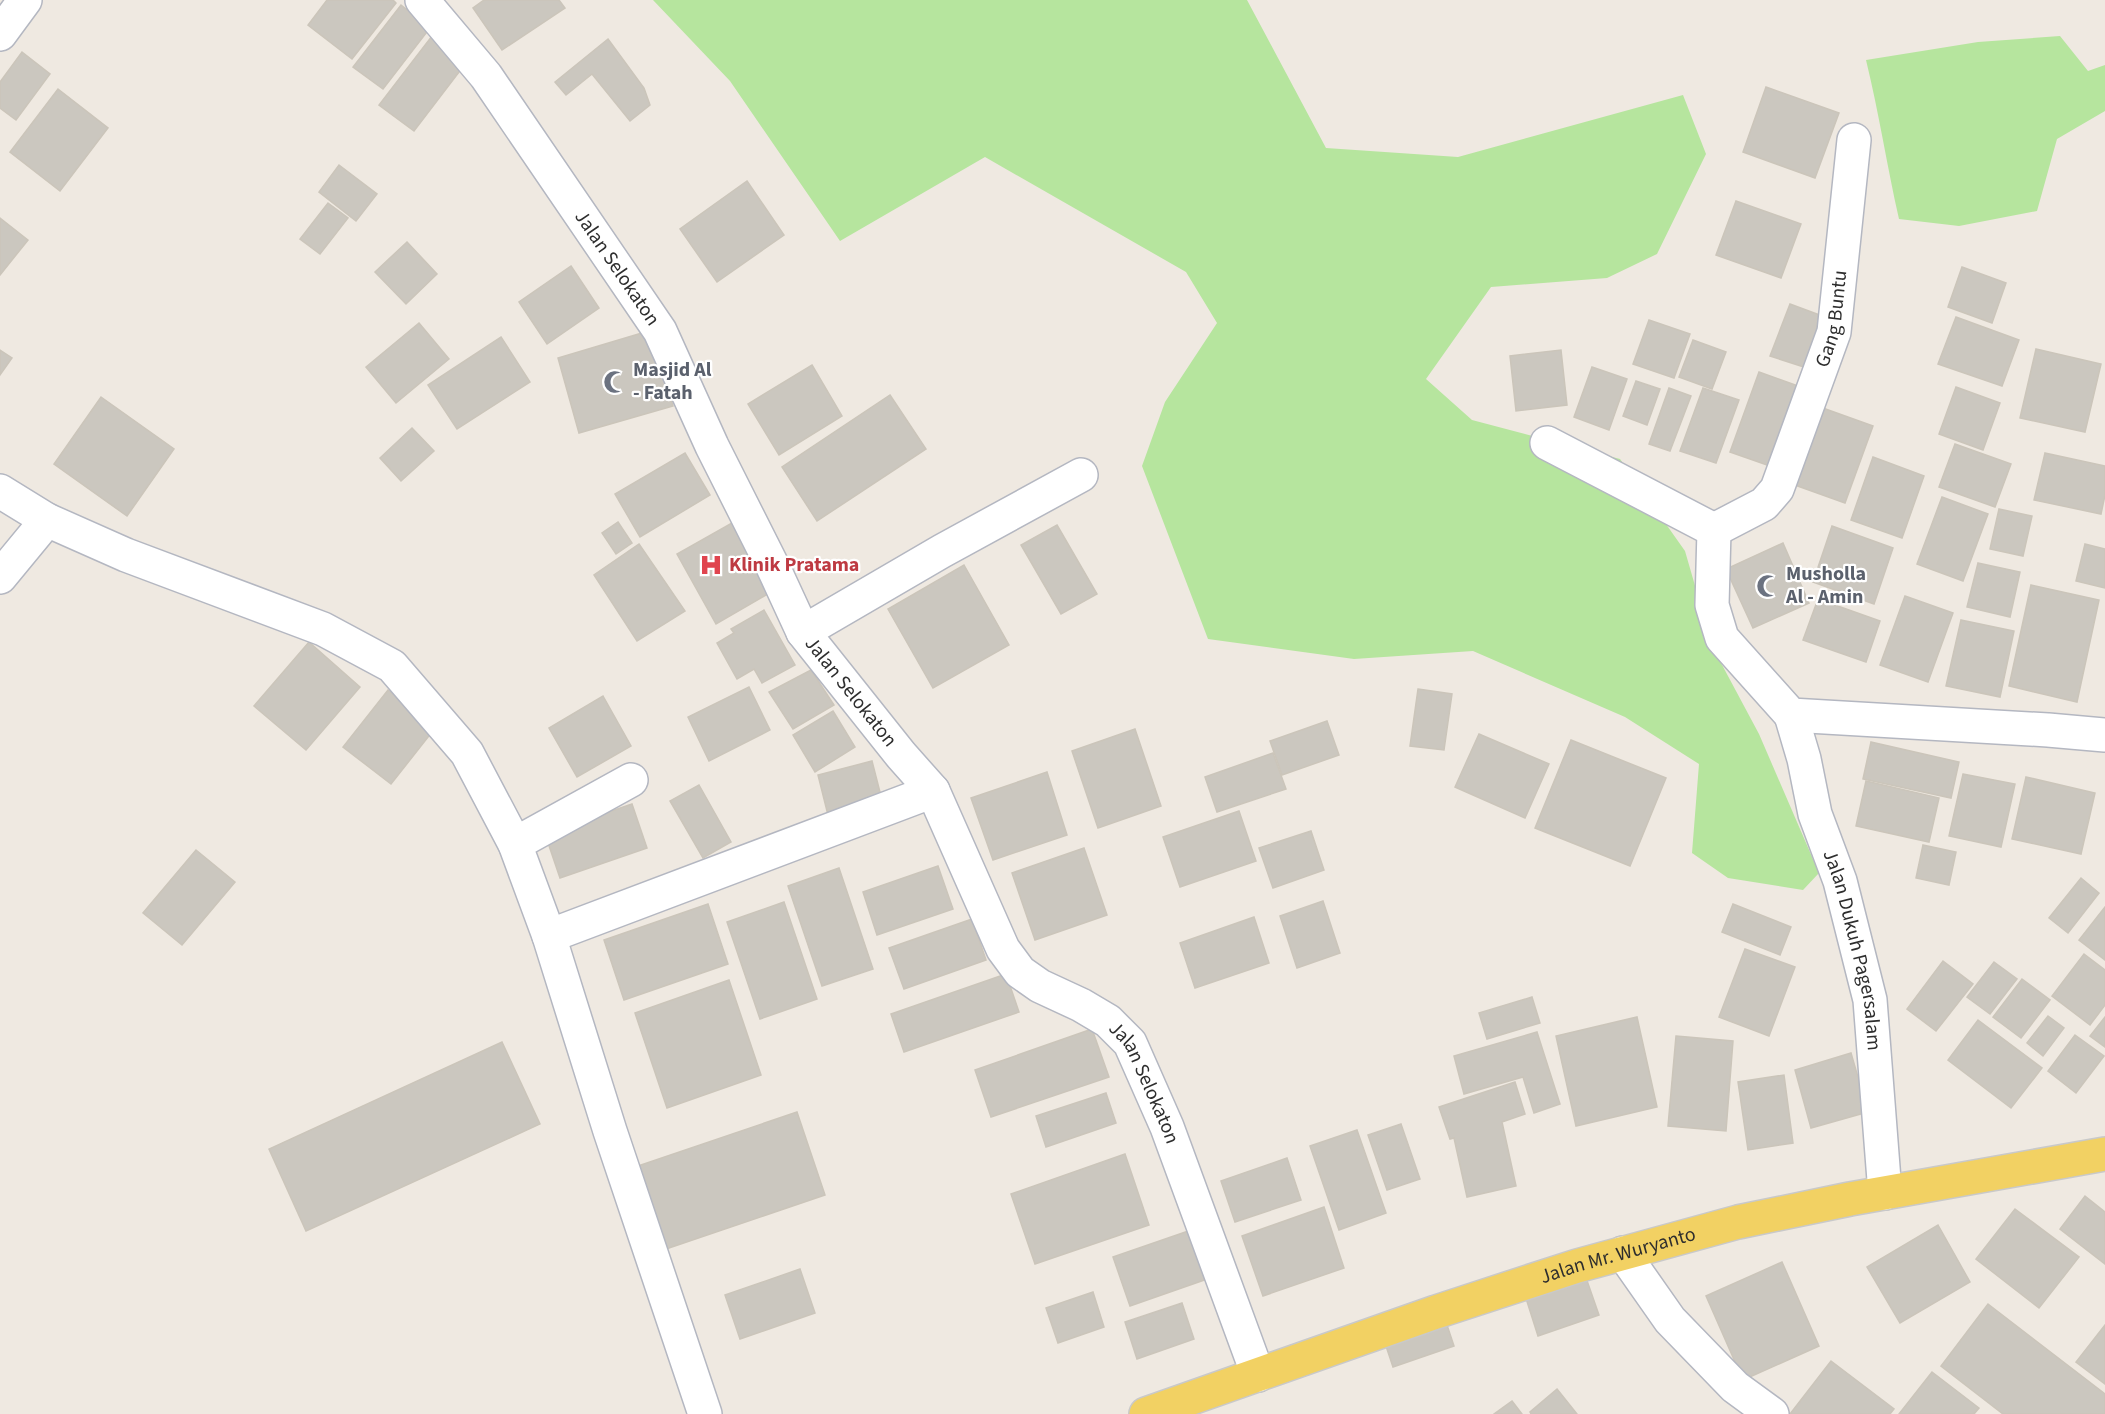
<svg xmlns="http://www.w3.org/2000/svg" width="2105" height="1414" viewBox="0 0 2105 1414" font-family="'Source Sans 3',sans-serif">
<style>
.green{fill:#b6e59e}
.building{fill:#cbc7bf;stroke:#cbc5ba;stroke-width:1.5}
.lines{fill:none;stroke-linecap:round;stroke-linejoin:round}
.minor-casing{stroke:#b4b7c1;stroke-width:36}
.primary-casing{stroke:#c9c9c9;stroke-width:36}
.minor{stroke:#fff;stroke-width:33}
.primary{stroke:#f2d163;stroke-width:33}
.labels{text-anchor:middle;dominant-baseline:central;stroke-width:4.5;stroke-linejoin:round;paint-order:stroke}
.street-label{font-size:20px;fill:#2e2e2e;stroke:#fff}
.worship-label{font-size:20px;font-weight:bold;fill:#5b616d;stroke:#fff;text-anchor:start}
.health-label{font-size:20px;font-weight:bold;fill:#be3a42;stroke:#fff;text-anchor:start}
</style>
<rect width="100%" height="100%" fill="#efe9e1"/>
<g class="green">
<path d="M653 0H1247L1326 148 1458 157 1683 95 1706 154 1657 254 1607 278 1491 287 1426 379 1472 420 1620 459 1685 551 1713 648 1759 734 1819 873 1803 890 1728 878 1692 853 1699 764 1625 717 1473 651 1354 659 1208 639 1142 466 1165 402 1217 323 1186 272 985 157 840 241 730 81Z"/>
<path d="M2060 36 2088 71 2105 65V111L2057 139 2037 211 1959 226 1899 219C1887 166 1879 113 1866 60L1978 42Z"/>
</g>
<g class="building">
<path d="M327 0H393L396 3 352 59 308 25Z"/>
<path d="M484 0H559L565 8 502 50 473 8Z"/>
<path d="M401 5 430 28 383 89 353 67Z"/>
<path d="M432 36 466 63 414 131 379 105Z"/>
<path d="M608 39 644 88 650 105 630 121 592 74 566 95 555 82Z"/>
<path d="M22 52 50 74 16 120 0 108V82Z"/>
<path d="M1766 87 1839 113 1815 178 1743 152Z"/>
<path d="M58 89 108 128 60 191 10 152Z"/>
<path d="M339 165 377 194 356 221 319 192Z"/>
<path d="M747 181 784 235 717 282 680 229Z"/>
<path d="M1736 201 1801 224 1781 278 1716 255Z"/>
<path d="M328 203 348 218 320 254 300 239Z"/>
<path d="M0 218 28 240 0 275Z"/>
<path d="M407 242 437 274 406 304 375 272Z"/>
<path d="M571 266 599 308 547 344 519 302Z"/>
<path d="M1962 267 2006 283 1992 323 1948 307Z"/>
<path d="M1790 304 1825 317 1807 368 1770 356Z"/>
<path d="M1956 317 2019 340 2002 386 1938 364Z"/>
<path d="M1649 320 1690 334 1674 378 1633 364Z"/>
<path d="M419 323 449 359 396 403 366 367Z"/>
<path d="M652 330 673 406 579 433 558 358Z"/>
<path d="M501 337 530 382 457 429 428 385Z"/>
<path d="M1693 340 1726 352 1712 389 1679 377Z"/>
<path d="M2036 349 2101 364 2085 432 2020 418Z"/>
<path d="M0 350 12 358 0 375Z"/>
<path d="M1561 350 1567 405 1516 411 1510 356Z"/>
<path d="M812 365 842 416 779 455 748 404Z"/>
<path d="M1592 367 1627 379 1609 430 1574 417Z"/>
<path d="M1759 372 1798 386 1770 466 1730 452Z"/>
<path d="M1636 381 1660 389 1647 425 1623 416Z"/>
<path d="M1956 387 2000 403 1983 450 1939 434Z"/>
<path d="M1669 388 1691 396 1670 451 1649 444Z"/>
<path d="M1703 388 1739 400 1716 463 1680 451Z"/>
<path d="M890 395 926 449 817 521 782 467Z"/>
<path d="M101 397 174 449 127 516 54 464Z"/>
<path d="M1820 407 1873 426 1845 503 1792 484Z"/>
<path d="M412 428 434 451 401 481 380 458Z"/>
<path d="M1955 444 2011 464 1995 507 1939 487Z"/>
<path d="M685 453 710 495 640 537 615 494Z"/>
<path d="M2045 453 2105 466V495L2101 514 2034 500Z"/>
<path d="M1873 457 1924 476 1902 538 1851 520Z"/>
<path d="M1942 497 1988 514 1963 581 1917 564Z"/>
<path d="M1999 509 2032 516 2023 556 1990 549Z"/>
<path d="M739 519 778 588 716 624 677 554Z"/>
<path d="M618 522 632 543 616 554 602 533Z"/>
<path d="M1057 525 1097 594 1061 614 1021 545Z"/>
<path d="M1832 526 1893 548 1874 604 1813 582Z"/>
<path d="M1783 543 1809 603 1753 628 1726 569Z"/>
<path d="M639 544 685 611 637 641 594 575Z"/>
<path d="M2085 544 2105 549V588L2076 581Z"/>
<path d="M1978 563 2020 572 2010 617 1967 607Z"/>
<path d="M964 565 1009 645 933 688 888 609Z"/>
<path d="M2031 585 2099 600 2077 702 2009 686Z"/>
<path d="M1905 596 1953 613 1928 682 1880 665Z"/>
<path d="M1818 599 1880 621 1866 662 1803 640Z"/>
<path d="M764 610 795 665 762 683 754 669 737 679 717 643 734 633 731 629Z"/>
<path d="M1961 620 2014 631 2000 697 1946 686Z"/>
<path d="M309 642 360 687 306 750 254 706Z"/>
<path d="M811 670 834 705 793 729 769 692Z"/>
<path d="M749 687 770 730 709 761 688 717Z"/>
<path d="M1418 689 1452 694 1444 750 1410 746Z"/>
<path d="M388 690 436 727 391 784 343 747Z"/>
<path d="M603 696 631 746 577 777 549 728Z"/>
<path d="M833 711 855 747 815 772 793 735Z"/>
<path d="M1327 721 1339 755 1282 775 1270 741Z"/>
<path d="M1135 729 1161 806 1098 828 1072 751Z"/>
<path d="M1479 734 1549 764 1525 818 1455 787Z"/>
<path d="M1571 740 1666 778 1630 866 1535 828Z"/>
<path d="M1871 742 1959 762 1951 798 1863 779Z"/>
<path d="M1273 753 1286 789 1217 812 1205 777Z"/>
<path d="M872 761 882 800 828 815 818 775Z"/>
<path d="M1047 772 1067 835 993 860 971 798Z"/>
<path d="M1963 774 2015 784 2001 847 1949 836Z"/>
<path d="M2026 777 2095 793 2081 854 2012 839Z"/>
<path d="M1866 781 1939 798 1929 842 1856 826Z"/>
<path d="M699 785 731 842 703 858 670 801Z"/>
<path d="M632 804 647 848 560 878 545 834Z"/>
<path d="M1239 811 1256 861 1180 887 1163 837Z"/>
<path d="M1311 831 1324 870 1273 888 1259 848Z"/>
<path d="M1923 845 1956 852 1949 885 1916 878Z"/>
<path d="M1084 848 1107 915 1035 940 1012 873Z"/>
<path d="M196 850 235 882 182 945 143 913Z"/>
<path d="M938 866 953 909 877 935 863 892Z"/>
<path d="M839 868 873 969 822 986 788 886Z"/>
<path d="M2081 878 2099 893 2068 933 2049 918Z"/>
<path d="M1323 901 1340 953 1297 968 1280 916Z"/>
<path d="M784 902 817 999 760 1019 727 922Z"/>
<path d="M708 904 728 964 624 1000 604 940Z"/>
<path d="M1733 904 1791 927 1780 955 1722 932Z"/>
<path d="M2105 907V960L2079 940Z"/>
<path d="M1254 917 1269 963 1195 988 1180 943Z"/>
<path d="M972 919 986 960 904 989 889 948Z"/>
<path d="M1745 949 1795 967 1769 1036 1719 1017Z"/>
<path d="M2084 954 2105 970V1005L2090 1025 2052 996Z"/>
<path d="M1943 961 1973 984 1936 1031 1907 1009Z"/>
<path d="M1994 962 2017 979 1990 1014 1967 997Z"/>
<path d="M1006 974 1019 1012 904 1052 891 1014Z"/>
<path d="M2022 979 2050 1000 2021 1038 1993 1017Z"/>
<path d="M729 980 761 1075 667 1108 635 1013Z"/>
<path d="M1532 997 1540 1023 1487 1039 1479 1013Z"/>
<path d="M2048 1016 2064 1028 2043 1056 2027 1043Z"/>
<path d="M1637 1017 1657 1107 1576 1126 1556 1036Z"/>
<path d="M2105 1017V1047L2090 1036Z"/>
<path d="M1978 1020 2042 1068 2011 1108 1948 1060Z"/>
<path d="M1092 1029 1109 1077 991 1117 975 1070Z"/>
<path d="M1537 1032 1560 1104 1534 1113 1523 1077 1464 1094 1454 1056Z"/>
<path d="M2075 1035 2104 1056 2076 1093 2048 1071Z"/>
<path d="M1676 1036 1733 1041 1726 1131 1668 1126Z"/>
<path d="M502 1042 540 1124 306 1231 269 1149Z"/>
<path d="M1851 1053 1868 1112 1811 1128 1795 1070Z"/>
<path d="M1784 1075 1793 1143 1748 1150 1738 1082Z"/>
<path d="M1515 1082 1525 1114 1502 1122 1516 1186 1467 1197 1454 1138 1450 1139 1439 1107Z"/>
<path d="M1106 1093 1116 1123 1046 1147 1036 1116Z"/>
<path d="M797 1112 825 1195 666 1249 638 1166Z"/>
<path d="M1401 1124 1420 1179 1387 1190 1368 1135Z"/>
<path d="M1357 1130 1386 1213 1339 1230 1310 1146Z"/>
<path d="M1125 1154 1149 1225 1035 1264 1011 1194Z"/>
<path d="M1287 1158 1301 1200 1235 1222 1221 1181Z"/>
<path d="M2085 1196 2105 1212V1264L2060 1229Z"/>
<path d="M1324 1207 1344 1268 1263 1296 1242 1236Z"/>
<path d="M2015 1209 2079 1257 2039 1308 1976 1259Z"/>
<path d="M1938 1225 1970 1282 1900 1323 1867 1267Z"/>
<path d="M1197 1228 1213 1277 1130 1306 1113 1257Z"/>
<path d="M1782 1262 1819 1346 1743 1380 1706 1296Z"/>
<path d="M800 1269 815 1313 740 1339 725 1295Z"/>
<path d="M1584 1272 1599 1315 1538 1336 1524 1292Z"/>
<path d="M1093 1292 1104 1327 1058 1343 1046 1308Z"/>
<path d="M1182 1303 1194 1339 1137 1359 1125 1322Z"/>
<path d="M1988 1304 2105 1394V1414H2003L1941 1366Z"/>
<path d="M1443 1313 1454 1346 1393 1367 1382 1334Z"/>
<path d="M2105 1325V1384L2076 1362Z"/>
<path d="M1831 1361 1894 1409 1890 1414H1790Z"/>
<path d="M1932 1372 1979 1408 1974 1414H1899Z"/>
<path d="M1557 1389 1577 1414H1531L1530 1412Z"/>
<path d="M1512 1401 1522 1414H1494Z"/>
</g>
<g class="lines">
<g class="minor-casing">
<g id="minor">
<path id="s1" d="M422 0 486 76 660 331 712 446 773 567 803 632 901 755 933 791 1003 949 1020 972 1040 986 1081 1005 1108 1021 1130 1043 1167 1127 1258 1375"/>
<path d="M0 34 25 0"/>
<path d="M1547 443 1714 530 1712 605 1722 638 1791 715 2048 730 2105 735"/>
<path d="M0 491 47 520 126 555 323 629 392 666 467 753 515 844 549 936 610 1131 705 1414"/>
<path id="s2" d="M1714 530 1764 504 1777 489 1834 332 1854 140"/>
<path d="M0 577 47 520"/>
<path d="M803 632 942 551 1081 475"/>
<path id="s3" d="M1791 715 1804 759 1815 814 1840 881 1870 1000 1885 1193"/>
<path d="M515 844 631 780"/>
<path d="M549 936 933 791"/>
<path d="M1623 1253 1670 1320 1735 1387 1772 1414"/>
</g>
</g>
<g class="primary-casing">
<g id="primary">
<path id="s4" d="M1146 1414 1436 1312 1577 1266 1738 1222 1850 1199 2105 1154"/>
</g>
</g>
<use href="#minor" class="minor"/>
<use href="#primary" class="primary"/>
</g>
<defs>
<g id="mosque-bare" transform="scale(1.8)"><path d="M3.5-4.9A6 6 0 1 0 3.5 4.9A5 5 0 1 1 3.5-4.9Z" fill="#6b7280" stroke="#fff" stroke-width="2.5" paint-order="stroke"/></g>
<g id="hospital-bare" transform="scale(1.8)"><path d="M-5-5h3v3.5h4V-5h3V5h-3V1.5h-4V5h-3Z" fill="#e0444e" stroke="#fff" stroke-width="2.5" paint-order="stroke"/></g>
</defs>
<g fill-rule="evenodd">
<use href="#mosque-bare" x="615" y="382"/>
<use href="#hospital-bare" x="711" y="565"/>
<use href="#mosque-bare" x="1768" y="586"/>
</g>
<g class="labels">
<g class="street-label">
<text stroke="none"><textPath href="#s1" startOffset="332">Jalan Selokaton</textPath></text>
<text stroke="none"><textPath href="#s2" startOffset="256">Gang Buntu</textPath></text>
<text stroke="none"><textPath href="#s1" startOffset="818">Jalan Selokaton</textPath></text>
<text stroke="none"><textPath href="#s3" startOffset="244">Jalan Dukuh Pagersalam</textPath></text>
<text stroke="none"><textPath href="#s1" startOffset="1322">Jalan Selokaton</textPath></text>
<text stroke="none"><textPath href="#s4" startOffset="498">Jalan Mr. Wuryanto</textPath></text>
</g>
<g class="worship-label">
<text x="633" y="370">Masjid Al<tspan x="633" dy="23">- Fatah</tspan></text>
<text x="1786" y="574">Musholla<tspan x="1786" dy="23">Al - Amin</tspan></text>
</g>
<g class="health-label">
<text x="729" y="565">Klinik Pratama</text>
</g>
</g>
</svg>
